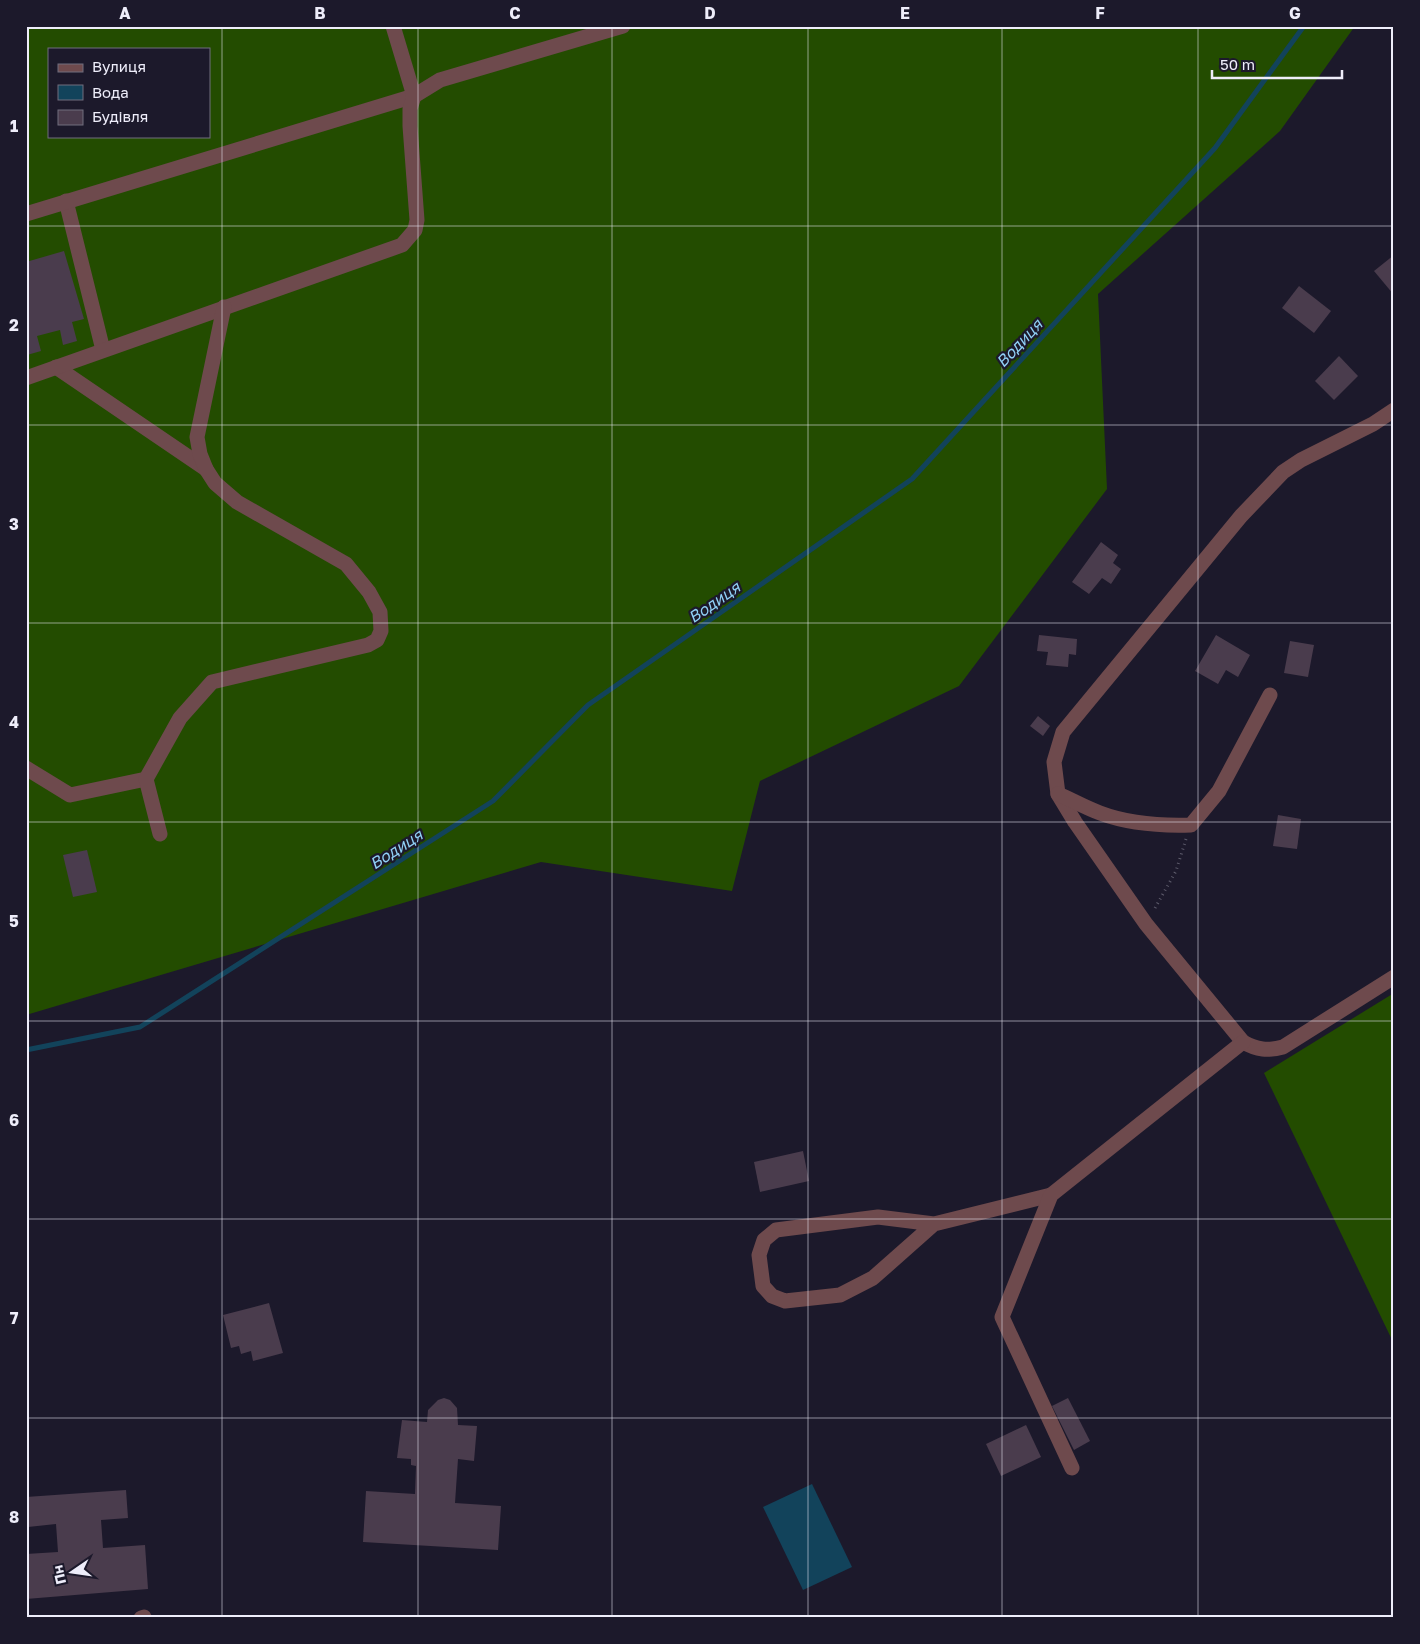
<svg xmlns="http://www.w3.org/2000/svg" width="1420" height="1644" viewBox="0 0 1420 1644" font-family="'Golos Text',sans-serif">
<style>
.forest{fill:#234c00;fill-rule:evenodd}
.water{fill:#12435b}
.lines{fill:none;stroke-linecap:round;stroke-linejoin:round}
.stream{stroke:#12435b;stroke-width:5}
.building{fill:#4a3c4d}
.path{stroke:#5d5b6b;stroke-width:3;stroke-dasharray:1 4;stroke-linecap:butt}
.minor{stroke:#6e4a4d;stroke-width:15}
.grid{fill:none;stroke:#eeedfa;stroke-width:1;stroke-opacity:0.55}
.labels{text-anchor:middle;dominant-baseline:central;stroke-width:4.5;stroke-linejoin:round;paint-order:stroke}
.water-label{font-size:16px;font-style:italic;fill:#90d0f5;stroke:#1c192b}
.neatline{fill:none;stroke:#eeedfa;stroke-width:2}
.grid-label{font-size:16px;text-anchor:middle;font-weight:bold;fill:#eeedfa}
</style>
<rect width="100%" height="100%" fill="#1c192b"/>
<g class="forest">
<path d="M26 26H1355L1280 131 1098 294 1107 489 959 686 760 781 732 891 541 862 26 1015ZM49 49H209V136H49Z"/>
<path d="M1394 993V1344L1264 1073Z"/>
</g>
<path class="water" d="M812 1484 852 1567 803 1590 763 1507Z"/>
<g class="lines">
<path class="stream" d="M26 1050 140 1027 493 801 588 705 912 479 1215 148 1304 26"/>
</g>
<g class="building">
<path d="M64 251 84 319 72 322 77 341 63 345 60 330 37 336 41 351 27 355 26 262Z"/>
<path d="M1394 255V295L1374 271Z"/>
<path d="M1299 286 1331 311 1314 333 1282 308Z"/>
<path d="M1339 356 1358 376 1334 400 1315 381Z"/>
<path d="M1101 542 1118 555 1113 563 1121 569 1111 584 1102 578 1089 594 1072 582Z"/>
<path d="M1039 635 1077 639 1076 655 1069 654 1068 667 1046 665 1048 652 1037 651Z"/>
<path d="M1216 635 1250 655 1238 677 1226 670 1218 684 1195 671Z"/>
<path d="M1290 641 1314 645 1308 677 1284 673Z"/>
<path d="M1038 716 1050 726 1043 736 1030 726Z"/>
<path d="M1278 815 1301 819 1297 849 1273 846Z"/>
<path d="M87 850 97 892 73 897 63 855Z"/>
<path d="M803 1151 809 1181 760 1192 754 1162Z"/>
<path d="M269 1303 283 1353 253 1361 251 1351 241 1354 239 1346 231 1348 223 1315Z"/>
<path d="M444 1398 450 1400 457 1408 458 1425 477 1426 474 1461 458 1459 455 1503 501 1506 498 1550 363 1542 366 1491 415 1494 416 1466 411 1465V1459L397 1458 402 1420 427 1422 428 1410 438 1400Z"/>
<path d="M1068 1398 1090 1441 1074 1450 1052 1406Z"/>
<path d="M1026 1425 1041 1457 1001 1476 986 1444Z"/>
<path d="M126 1490 128 1518 101 1520 103 1548 145 1545 148 1589 26 1599V1554L58 1552 56 1524 28 1527 26 1497Z"/>
</g>
<g class="lines">
<path class="path" d="M1155 908 1176 871 1186 839"/>
<g class="minor">
<path d="M66 201 103 350"/>
<path d="M26 214 414 96 440 80 623 26"/>
<path d="M56 367 206 469"/>
<path d="M26 378 402 245 415 230 417 220 410 126V109L414 96 393 26"/>
<path d="M1394 410 1373 424 1301 460 1283 472 1241 516 1063 732 1054 762 1058 794 1075 822 1146 924 1243 1042C1257 1050 1268 1051 1283 1047L1394 977"/>
<path d="M26 768 70 795 146 779"/>
<path d="M1058 794C1072 800 1086 808 1100 813 1129 824 1160 826 1191 825L1219 791 1270 695"/>
<path d="M160 834 146 779 180 718 212 682 368 645 377 640 381 631 380 612 369 592 346 564 237 502 215 483 206 469 200 454 197 437 224 307"/>
<path d="M934 1224 873 1278 840 1295 785 1301 772 1296 763 1286 759 1255 764 1240 776 1230 878 1217 934 1224 1051 1195"/>
<path d="M1072 1468 1002 1317 1051 1195 1243 1042"/>
<path d="M141 1618 144 1617"/>
</g>
</g>
<path class="grid" d="M222 26V1618M418 26V1618M612 26V1618M808 26V1618M1002 26V1618M1198 26V1618M26 226H1394M26 425H1394M26 623H1394M26 822H1394M26 1021H1394M26 1219H1394M26 1418H1394"/>
<g class="labels">
<g class="water-label">
<text transform="translate(1019 343) rotate(-47)">Водиця</text>
<text transform="translate(714 602) rotate(-35)">Водиця</text>
<text transform="translate(396 849) rotate(-33)">Водиця</text>
</g>
</g>
<rect width="1420" height="1644" fill="none" stroke="#1c192b" stroke-width="55"/>
<rect x="48" y="48" width="162" height="90" fill="#1c192b" stroke="#706e7e"/>
<rect x="58" y="64" width="25" height="8" fill="#6e4a4d" stroke="#706e7e"/>
<text x="92" y="72" font-size="15" fill="#eeedfa">Вулиця</text>
<rect x="58" y="85" width="25" height="15" fill="#12435b" stroke="#706e7e"/>
<text x="92" y="98" font-size="15" fill="#eeedfa">Вода</text>
<rect x="58" y="110" width="25" height="15" fill="#4a3c4d" stroke="#706e7e"/>
<text x="92" y="122" font-size="15" fill="#eeedfa">Будівля</text>
<g transform="translate(72 1572) rotate(257)" stroke="#1c192b" stroke-width="4" paint-order="stroke">
<path d="M0-4L9 19L0 12L-9 19Z" fill="#eeedfa"/>
<text y="-8" font-size="14" font-weight="bold" text-anchor="middle" fill="#eeedfa">Пн</text>
</g>
<path d="M1212 70v8h130v-8" fill="none" stroke="#eeedfa" stroke-width="2.5"/>
<text x="1220" y="70" font-size="15" fill="#eeedfa" stroke="#1c192b" stroke-width="4" paint-order="stroke">50 m</text>
<rect x="28" y="28" width="1364" height="1588" class="neatline"/>
<g class="grid-label">
<text x="125" y="19">A</text>
<text x="320" y="19">B</text>
<text x="515" y="19">C</text>
<text x="710" y="19">D</text>
<text x="905" y="19">E</text>
<text x="1100" y="19">F</text>
<text x="1295" y="19">G</text>
<text x="14" y="132">1</text>
<text x="14" y="331">2</text>
<text x="14" y="530">3</text>
<text x="14" y="728">4</text>
<text x="14" y="927">5</text>
<text x="14" y="1126">6</text>
<text x="14" y="1324">7</text>
<text x="14" y="1523">8</text>
</g>
</svg>
